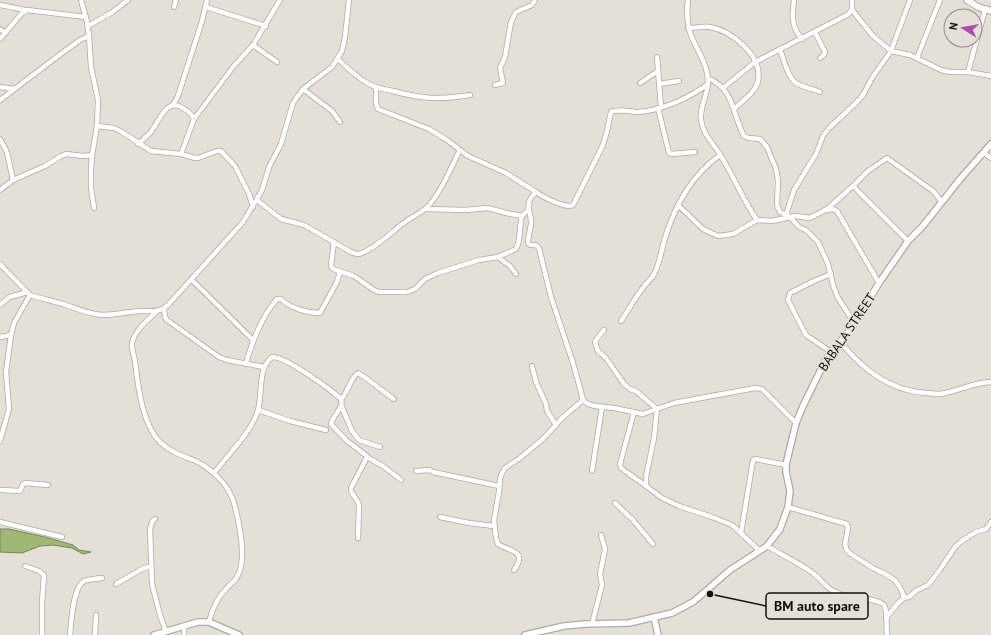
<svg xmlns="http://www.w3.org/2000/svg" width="991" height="635" viewBox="0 0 991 635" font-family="'PT Sans',sans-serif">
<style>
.water{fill:#9fb975;stroke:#758656}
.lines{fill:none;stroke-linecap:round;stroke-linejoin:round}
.minor-casing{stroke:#afaaa1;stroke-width:6}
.tertiary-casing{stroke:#afaaa1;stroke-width:8}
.secondary-casing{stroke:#afaaa1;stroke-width:8}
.minor{stroke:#fff;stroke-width:4.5}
.tertiary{stroke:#fff;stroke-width:5.5}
.secondary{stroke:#fff;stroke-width:6}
.labels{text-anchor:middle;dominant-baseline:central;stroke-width:4;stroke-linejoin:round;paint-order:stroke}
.street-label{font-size:13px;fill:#12100d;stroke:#e5e0d7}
.leader{fill:none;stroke:#12100d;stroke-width:1.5}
.callout-dot{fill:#12100d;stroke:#e5e0d7;stroke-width:1.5}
.callout{fill:#e5e0d7;stroke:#12100d;stroke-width:1.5}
.callout-label{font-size:14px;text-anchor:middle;font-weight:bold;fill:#12100d}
</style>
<rect width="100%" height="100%" fill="#e5e0d7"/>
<path class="water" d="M0 529H9L45 537 73 545 79 550 91 552 83 554 72 548 53 545 40 546 22 553 0 552Z"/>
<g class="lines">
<g class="minor-casing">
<g id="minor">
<path d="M81 0 87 22 89 36 91 67 98 100 97 126 92 155 91 170V188L94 208"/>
<path d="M688 0C686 16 687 30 695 44 699 53 704 60 706 69 713 90 699 102 701 120 703 135 714 144 721 156 734 177 743 200 757 220"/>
<path d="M794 0C792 15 791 27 802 39"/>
<path d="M0 5 25 10"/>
<path d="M174 7 176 0"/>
<path d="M206 7 266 26"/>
<path d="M852 10 873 36 891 51 910 55 941 70 950 72H968L991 76"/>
<path d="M88 26 111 13 128 0"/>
<path d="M688 28C695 28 703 26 710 27 732 31 763 56 758 81 756 92 742 101 734 109"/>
<path d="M0 29 6 33"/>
<path d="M815 32 825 52 824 55 820 58"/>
<path d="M0 39 22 13 27 10 86 17"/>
<path d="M253 45 277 62"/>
<path d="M780 49C783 58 788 78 796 83 803 87 812 89 820 92"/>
<path d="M657 57 661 107"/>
<path d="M917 58 940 0"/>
<path d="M338 59C347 68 356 76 367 83 375 88 384 89 393 91 422 99 440 100 470 95"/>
<path d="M968 72 985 10"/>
<path d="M708 78C735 90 732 114 744 136L749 138 760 139 767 147 776 169 778 181 777 205 780 212 790 217 799 227 806 230 818 242 828 264 833 285 838 298 855 324"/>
<path d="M640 83 658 71"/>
<path d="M659 84 679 81"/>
<path d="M708 84C689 98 663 110 639 112 630 112 619 108 611 112L607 131 603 145 573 205C566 209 543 197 536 192 522 206 532 210 531 224 530 231 528 237 528 243L530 245H536L539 248 551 297 573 363 581 392 583 400 588 404 595 406 614 408 643 414 674 403 755 388 762 389 796 423"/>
<path d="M495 85 503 83 500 68 505 57 511 22 516 12 532 5 535 0"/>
<path d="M0 87 14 89"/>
<path d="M376 87V104L378 109 429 129 447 140 468 156 506 173 536 192"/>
<path d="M723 88 755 62 847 15 852 10V0"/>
<path d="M303 89 332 111 340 122"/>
<path d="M0 100 62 53 80 40 89 36"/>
<path d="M173 105 178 96 202 21 207 0"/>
<path d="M658 108 669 153 672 154 695 152"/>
<path d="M97 126 114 128 122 132 151 151 181 154 195 158H198L217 151H221L235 166 249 194 253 207"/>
<path d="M0 139 7 152 13 180"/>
<path d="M138 144C142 140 146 137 150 133 159 122 166 97 183 108 188 111 192 114 194 119"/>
<path d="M984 153 991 158"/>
<path d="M181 154 194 119 233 67 253 45 280 0"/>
<path d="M853 186 868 171 887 158 933 191 942 202"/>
<path d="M0 190 13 180 45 166 61 156 66 154 83 156 92 155"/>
<path d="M257 200 281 219 304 225 351 252C355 254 358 255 362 253 379 246 391 232 405 222 413 216 424 212 430 204 443 189 451 167 460 150"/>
<path d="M678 205 703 229 718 236 733 234 757 220 772 221 796 216 810 218 825 210 833 209 837 211 879 283"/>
<path d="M425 209 465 210 488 208 506 213 522 216 528 210"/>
<path d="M826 210 853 186 908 241"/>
<path d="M786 215 794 190 816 154 823 136 829 128 856 103 863 95 872 78 891 51 910 0"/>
<path d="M334 242 331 266 333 269 354 276 374 290 379 292H407L415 289 425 279 438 273 479 260 498 257 516 249C521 241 519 226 522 216"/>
<path d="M498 257 510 266 516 274"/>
<path d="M0 264 30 295 14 323 11 335 6 372 9 409 0 441"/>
<path d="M192 280 253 340"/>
<path d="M30 295C42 299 54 301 66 305 78 309 89 314 102 315 115 315 127 312 139 311 151 311 159 313 168 305L243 222 262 190 269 167 281 144 293 103 303 89 332 67 342 51 345 37 349 0"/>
<path d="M0 305 10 297 27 292"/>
<path d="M164 309 165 317 167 320 219 357 227 360 264 367"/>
<path d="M156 312C147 321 135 330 132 343 131 349 134 355 135 361 138 386 142 425 161 443 172 453 183 456 196 461 212 469 229 485 234 503 239 522 248 559 237 577 235 582 230 584 227 588 217 598 212 609 209 622"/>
<path d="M621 321C629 309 636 296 645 285 648 282 651 279 653 276 660 264 661 251 665 238 675 205 692 175 720 155"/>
<path d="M604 330 596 340 595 342 598 351 606 358 624 384 630 389 636 391 657 409 654 438 646 477V486L662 498 679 506 712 517 732 525 760 551"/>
<path d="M0 337 11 335"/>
<path d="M840 342C863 369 888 390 925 393 930 393 935 394 940 394 957 392 974 382 991 382"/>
<path d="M831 352 806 335 788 300 790 293 814 281 831 274"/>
<path d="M246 363C253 340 261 318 277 299H281C290 308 307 313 320 313L337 282 340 272"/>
<path d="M532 366 536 382 546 404 547 411 556 425"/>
<path d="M341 399C349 392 349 379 358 373 370 380 382 391 394 399"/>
<path d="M341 405 352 431 359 440 380 447"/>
<path d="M258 410 290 421 326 430"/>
<path d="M634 412 620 464 621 468 646 486"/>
<path d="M367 457 383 466 401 480"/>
<path d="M416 471 430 470 433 472 499 486"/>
<path d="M592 471 602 407"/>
<path d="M214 473C227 456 253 430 258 410 263 393 257 369 272 357 285 356 330 389 341 399 344 408 333 415 331 424L347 441 367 456 365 461 351 488V491L359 504 358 538"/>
<path d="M0 490 20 491 23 484 25 483 48 485"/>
<path d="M615 503 633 520 653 544"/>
<path d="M788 507 847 524C850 532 843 540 846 548 847 553 853 555 857 558 862 561 868 565 873 568 890 577 899 578 904 598"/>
<path d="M440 517 469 523 494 526"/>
<path d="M155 519 152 522 150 529 152 584 160 615 166 632"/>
<path d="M0 522 62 537"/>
<path d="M741 533 753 460 755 459 786 465"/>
<path d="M767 546C782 555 800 563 814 574 825 583 825 588 840 594 851 598 878 598 884 605 888 610 886 628 887 635"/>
<path d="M25 566 39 571 44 575 42 603V635"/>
<path d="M514 570C529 550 508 551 498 544L496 538 494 520 499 492 500 479 502 473 505 468 520 458 544 438 562 418 583 400"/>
<path d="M116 584 142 569 151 566"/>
<path d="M886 618 898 603 904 598 909 597 917 590 928 585 939 571 955 547 963 540 976 532 986 529 991 522"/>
<path d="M592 624 602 585 600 574 605 549 601 535"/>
<path d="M184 626V635"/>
<path d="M70 635C71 623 73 587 84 581 89 579 97 579 102 578"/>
<path d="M95 635 96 615"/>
</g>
</g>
<g class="tertiary-casing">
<g id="tertiary">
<path d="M654 617 658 635"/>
<path d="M154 635 198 622H209L239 635"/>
<path d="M525 635 564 626 586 624 629 623 672 613 693 602 730 570 767 546 780 529 788 507 790 491 786 472V465L789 452 796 423 803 406 826 359 831 352 851 329 879 283 908 241 922 227 961 178 991 144"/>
</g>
</g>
<g class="secondary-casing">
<path id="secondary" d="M967 0 978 7 991 11"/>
</g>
<use href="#minor" class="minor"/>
<use href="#tertiary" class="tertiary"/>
<use href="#secondary" class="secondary"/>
</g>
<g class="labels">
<g class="street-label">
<text transform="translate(847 332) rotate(-56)">BABALA STREET</text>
</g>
</g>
<path class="leader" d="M710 594L766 606"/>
<circle class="callout-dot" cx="710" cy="594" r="4"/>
<rect class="callout" x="766" y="593" width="102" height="26" rx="4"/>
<g class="callout-label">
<text x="817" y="611">BM auto spare</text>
</g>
<g transform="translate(963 28) rotate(281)"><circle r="19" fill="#e5e0d7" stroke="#918d86"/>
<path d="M0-3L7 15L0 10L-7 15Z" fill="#ad4bb1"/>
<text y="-6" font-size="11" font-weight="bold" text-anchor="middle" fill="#12100d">N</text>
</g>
</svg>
